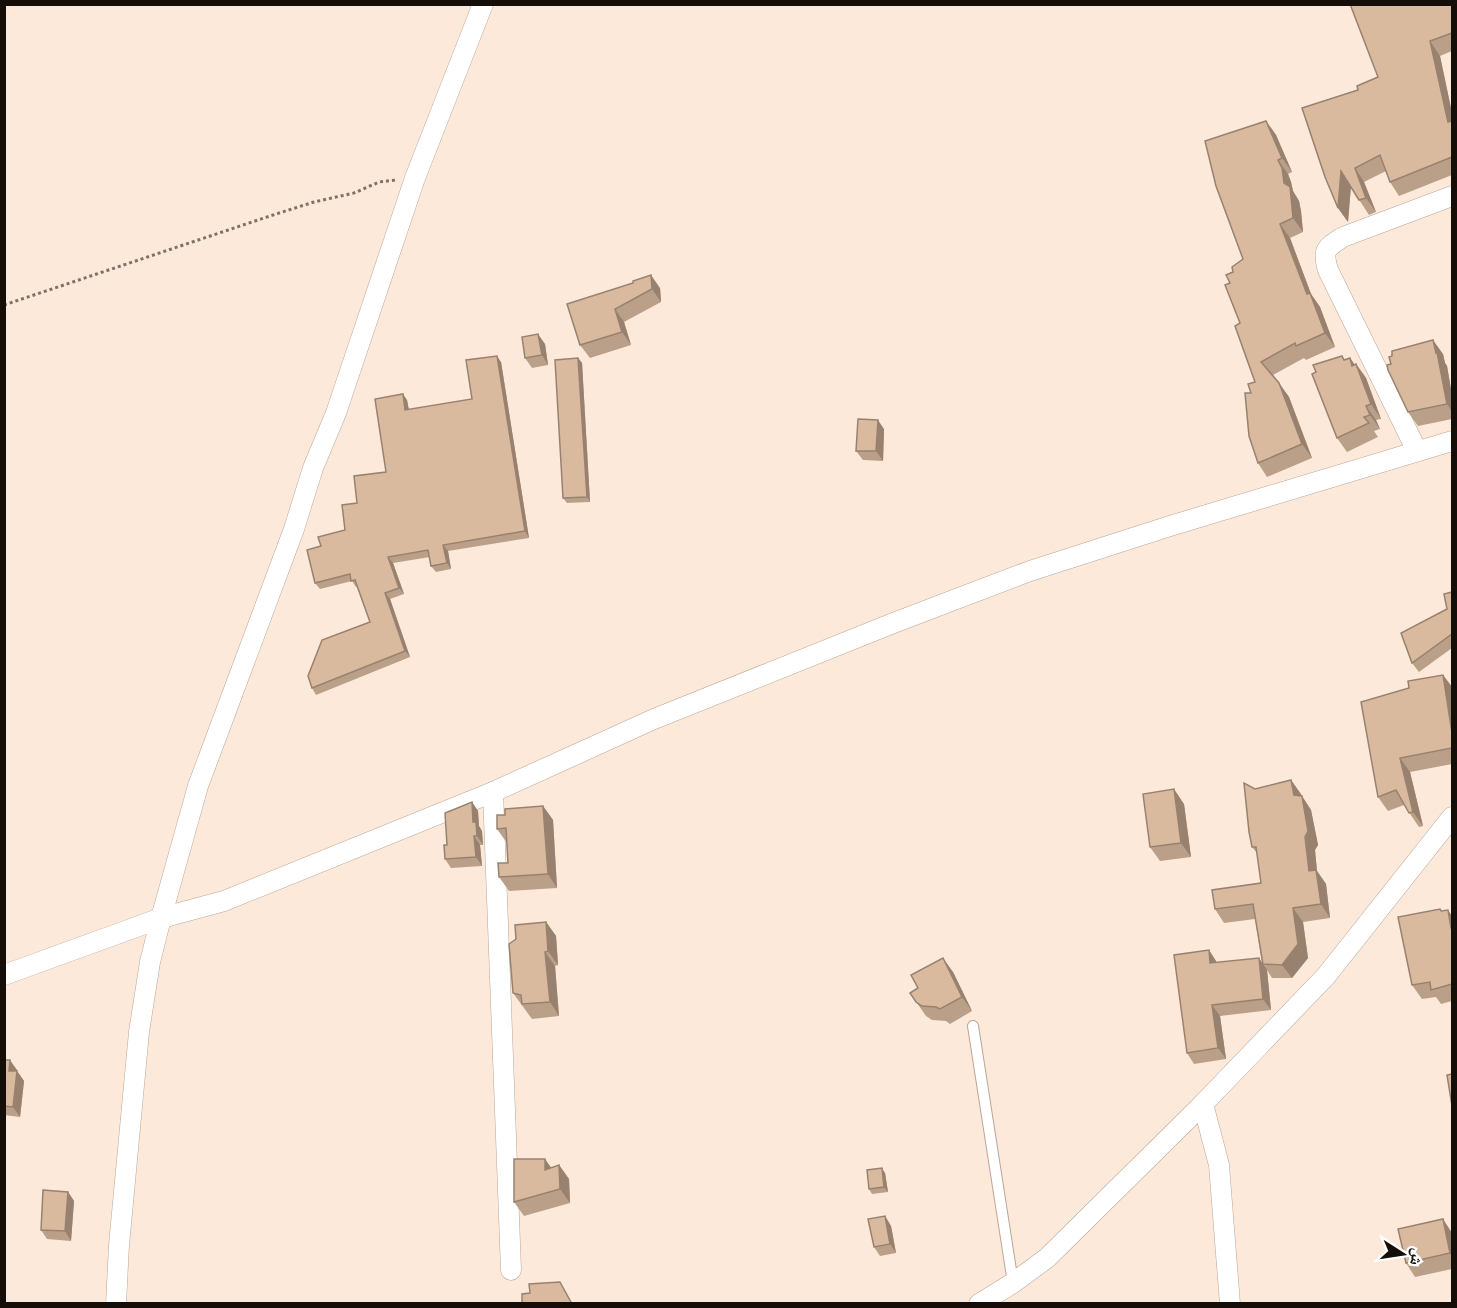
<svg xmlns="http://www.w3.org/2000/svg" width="1457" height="1308" viewBox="0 0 1457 1308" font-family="'Archivo Narrow','Noto Naskh Arabic',sans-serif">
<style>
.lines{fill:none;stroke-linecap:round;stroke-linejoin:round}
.lane-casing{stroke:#b9a698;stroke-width:12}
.street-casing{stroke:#b9a698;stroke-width:21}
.path{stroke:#7e7167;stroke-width:3;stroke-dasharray:3 3;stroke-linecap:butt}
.lane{stroke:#fff;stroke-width:10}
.street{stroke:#fff;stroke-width:20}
.wall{fill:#bba089}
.shaded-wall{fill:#98826f}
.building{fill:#d9ba9f;stroke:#98826f;stroke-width:1.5}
</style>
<rect width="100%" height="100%" fill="#fde9da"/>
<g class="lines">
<g class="lane-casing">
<path id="lane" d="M973 1026 1013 1283"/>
</g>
<g class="street-casing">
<g id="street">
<path d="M1417 451 1328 270C1322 249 1326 248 1343 237L1452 196"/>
<path d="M493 792 511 1270"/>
<path d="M4 975 161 918 224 901 493 792 654 719 896 622 1030 571 1170 526 1452 441"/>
<path d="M1203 1104 1219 1165 1230 1304"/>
<path d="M116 1304 119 1245 139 1032 150 962 161 918 198 786 294 529 313 468 336 413 415 178 483 4"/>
<path d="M979 1304 1013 1283 1047 1258 1203 1104 1326 976 1452 817"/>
</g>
</g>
<path class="path" d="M4 305 276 214 314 202 354 193 379 182 396 180"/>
<use href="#lane" class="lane"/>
<use href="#street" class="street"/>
</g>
<g class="wall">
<path d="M1452 4V51L1440 56 1452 113V175L1399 196 1390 182 1386 171 1364 182 1376 212 1369 215 1351 187 1348 222 1338 208 1358 90 1378 77Z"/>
<path d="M1266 121 1276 135 1292 172 1288 174 1291 182 1293 191 1299 201 1301 211 1303 232 1290 238 1311 294 1320 307 1335 347 1306 360 1304 358 1273 375 1289 397 1312 458 1267 477 1258 463 1251 393 1255 382 1230 283 1233 272 1243 259Z"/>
<path d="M633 283 660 288 661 302 624 322 631 345 590 358 580 345Z"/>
<path d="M545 344 548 365 532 368 525 358Z"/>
<path d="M1443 354 1445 363 1447 366 1452 395V419L1418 426 1408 412 1391 364Z"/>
<path d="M1342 356 1345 360 1350 358 1355 365 1356 364 1366 378 1381 419 1376 420 1380 429 1374 431 1378 437 1347 452 1337 438Z"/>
<path d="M578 358 582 363 590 502 567 503 563 498Z"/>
<path d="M501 362 529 538 448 551 451 569 436 572 431 566 430 557 393 563 404 594 390 599 410 657 316 695 312 688 370 622 357 587H356L352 581 320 589 315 583 321 546 345 530 357 503 386 472 407 400 409 410 472 399Z"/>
<path d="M884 429 883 461 863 460 856 451Z"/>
<path d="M1452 592V648L1419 672 1412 663 1447 609Z"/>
<path d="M1443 675 1452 687V764L1410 772 1423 826 1419 827 1404 805 1388 811 1378 797 1409 688Z"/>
<path d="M1291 780 1311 810 1318 845 1315 850 1317 871 1326 884 1330 918 1303 922 1308 958 1292 978H1272L1267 970 1271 1010 1220 1016 1226 1059 1194 1064 1187 1053 1209 950 1217 963H1262L1255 919 1224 923 1215 909 1261 883 1257 853 1252 847 1255 789Z"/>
<path d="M472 802 478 811 479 826 482 831 483 845H480L482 866 451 868 445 859 447 845Z"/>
<path d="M1184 804 1191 857 1160 861 1150 847Z"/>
<path d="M543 806 553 820 557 888 509 891 499 877 508 863 507 843 497 829 505 815Z"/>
<path d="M1440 909 1442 911 1452 916V1001L1441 1004 1436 997 1422 999 1412 985Z"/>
<path d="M546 922 556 936 558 965 555 966 559 1016 532 1019 513 993Z"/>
<path d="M953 972 972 1011 950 1024 946 1021 932 1020 926 1016 910 993Z"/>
<path d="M4 1060 17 1070V1071L24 1081 20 1117 4 1115Z"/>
<path d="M559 1165 569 1179 570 1203 524 1216 514 1202 551 1168Z"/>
<path d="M885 1173 888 1192 872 1194 869 1189Z"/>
<path d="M68 1192 74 1201 71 1241 47 1239 41 1230Z"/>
<path d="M885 1216 891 1226 896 1253 880 1256 874 1247Z"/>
<path d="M1452 1233V1269L1415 1277 1406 1263Z"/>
</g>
<g class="shaded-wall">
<path d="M1430 41 1440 56 1452 113V129L1448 122Z"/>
<path d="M1266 121 1276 135 1292 172 1282 158Z"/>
<path d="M1278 160 1288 174 1291 182 1293 191 1299 201 1301 211 1303 232 1293 218Z"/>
<path d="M1355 168 1364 182 1376 212 1366 198Z"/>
<path d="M1341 171 1351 185 1348 222 1338 208Z"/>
<path d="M1280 224 1290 238 1311 294 1320 307 1335 347 1325 333 1307 294Z"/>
<path d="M651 275 660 288 661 302 652 289Z"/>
<path d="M615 309 624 322 631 345 622 332Z"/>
<path d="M538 334 545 344 548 365 542 355Z"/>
<path d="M1433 340 1443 354 1445 363 1447 366 1452 395V412L1447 404Z"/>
<path d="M497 356 501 362 529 538 525 531Z"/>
<path d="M578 358 582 363 590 502 587 497Z"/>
<path d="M1350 358 1359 371 1356 364 1366 378 1381 419 1371 404 1352 366Z"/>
<path d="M1279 383 1289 397 1312 458 1302 444Z"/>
<path d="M403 394 407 400 410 417 405 410Z"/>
<path d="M1366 406 1376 420 1380 429 1370 415Z"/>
<path d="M878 420 884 429 883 461 876 451Z"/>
<path d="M443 545 448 551 451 569 447 563Z"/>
<path d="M388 557 393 563 404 594 399 588Z"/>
<path d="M385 593 390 599 410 657 405 651Z"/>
<path d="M1443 675 1452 687V733Z"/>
<path d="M1400 758 1410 772 1423 826 1413 812Z"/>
<path d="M1291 780 1301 794 1304 809 1294 795Z"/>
<path d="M1174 789 1184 804 1191 857 1181 843Z"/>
<path d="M1302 796 1311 810 1318 845 1315 850 1317 871 1326 884 1330 918 1321 904 1309 871Z"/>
<path d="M472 802 478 811 479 826 482 831 483 845 477 836 473 822Z"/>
<path d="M543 806 553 820 557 888 548 874Z"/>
<path d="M474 836 480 845 482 866 476 857Z"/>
<path d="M1293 908 1303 922 1308 958 1292 978 1282 965Z"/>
<path d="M1440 909 1450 923 1448 910 1452 916V930Z"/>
<path d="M546 922 556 936 558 965 548 951Z"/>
<path d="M1209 950 1216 961 1218 974 1210 963Z"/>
<path d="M545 952 555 966 559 1016 550 1002Z"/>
<path d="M943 958 953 972 972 1011 962 997Z"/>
<path d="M1259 958 1267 970 1271 1010 1263 999Z"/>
<path d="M1212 1005 1220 1016 1226 1059 1218 1048Z"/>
<path d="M10 1060 17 1070 16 1080 9 1071Z"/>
<path d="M17 1071 24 1081 20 1117 13 1107Z"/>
<path d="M545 1159 555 1173 545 1170Z"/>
<path d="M559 1165 569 1179 570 1203 560 1189Z"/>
<path d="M882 1168 885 1173 888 1192 884 1187Z"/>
<path d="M68 1192 74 1201 71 1241 65 1231Z"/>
<path d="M885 1216 891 1226 896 1253 890 1244Z"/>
<path d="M1443 1219 1452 1233V1257L1450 1253Z"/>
</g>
<g class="building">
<path d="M1350 4H1452V33L1430 41 1448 122 1452 121V157L1390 182 1380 155 1355 168 1366 198 1359 200 1341 171 1338 208 1325 177 1302 108 1358 90 1357 86 1378 77Z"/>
<path d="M1266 121 1282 158 1278 160 1282 168 1284 183 1290 187 1291 197 1293 218 1280 224 1307 294 1310 293 1325 333 1296 346 1295 343 1261 362 1279 383 1302 444 1258 463 1249 436 1245 393H1251L1248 384 1255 382 1235 326 1240 323 1225 285 1230 283 1226 275 1233 272 1232 267 1243 259 1216 186 1205 141Z"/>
<path d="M651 275 652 289 615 309 622 332 580 345 567 304 633 283V281Z"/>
<path d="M538 334 542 355 525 358 522 337Z"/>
<path d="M1433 340 1436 353 1437 352 1447 404 1408 412 1388 370 1387 365 1391 364 1389 357 1392 356V351Z"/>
<path d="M497 356 525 531 443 545 447 563 431 566 428 550 388 557 399 588 385 593 405 651 312 688 308 676 322 640 370 622 355 580 351 581 350 574 315 583 307 550 321 546 318 537 345 530 342 505 357 503 354 476 386 472 375 399 403 394 405 410 472 399 466 360Z"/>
<path d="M1342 356 1344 360 1350 358 1352 366 1356 364 1371 404 1366 406 1370 415 1364 417 1369 423 1337 438 1312 374 1316 372 1313 365Z"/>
<path d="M578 358 587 497 563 498 555 360Z"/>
<path d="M858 419 878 420 876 451H856Z"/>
<path d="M1452 592V636V634L1412 663 1401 633 1447 609 1444 594Z"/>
<path d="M1443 675 1452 733V748L1400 758 1413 812 1409 813 1396 790 1378 797 1361 702 1409 688 1408 681Z"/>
<path d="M1291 780 1294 795 1302 796 1308 831 1305 837 1309 871 1316 870 1321 904 1293 908 1298 944 1282 965 1263 964 1253 904 1215 909 1212 890 1261 883 1256 847H1252L1249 832 1244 783 1255 789Z"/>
<path d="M1174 789 1181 843 1150 847 1143 794Z"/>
<path d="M472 802 473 822H476L477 836H474L476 857 445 859 444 845H447L445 813Z"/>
<path d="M543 806 548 874 499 877 498 863H508L506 828 497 829V815H505V809Z"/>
<path d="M1440 909 1441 911 1448 910 1451 928H1452V984L1431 990 1430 982 1412 985 1398 917Z"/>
<path d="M546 922 548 951 545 952 550 1002 522 1004 521 995 513 993 509 944 516 939 515 925Z"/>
<path d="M1209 950 1210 963 1259 958 1263 999 1212 1005 1218 1048 1187 1053 1174 955Z"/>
<path d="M943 958 962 997 940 1009 936 1007 922 1006 916 1002 910 993 918 988 911 975Z"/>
<path d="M4 1060H10L9 1071H17L13 1107 4 1106Z"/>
<path d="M1452 1074V1106L1447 1075Z"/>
<path d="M514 1159H545V1170L559 1165 560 1189 514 1202Z"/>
<path d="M882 1168 884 1187 869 1189 867 1170Z"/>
<path d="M43 1190 68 1192 65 1231 41 1230Z"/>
<path d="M885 1216 890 1244 874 1247 868 1219Z"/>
<path d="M1443 1219 1450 1253 1406 1263 1398 1229Z"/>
<path d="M560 1282 572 1304H522V1294L530 1293 529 1284Z"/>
</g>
<rect width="1457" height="1308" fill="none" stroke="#140d08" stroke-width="12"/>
<g transform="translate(1403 1254) rotate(102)" stroke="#ffffff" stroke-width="4.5" paint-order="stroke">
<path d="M0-4.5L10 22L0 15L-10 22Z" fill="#140d08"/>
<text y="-9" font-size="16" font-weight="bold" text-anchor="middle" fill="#140d08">ش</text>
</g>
</svg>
